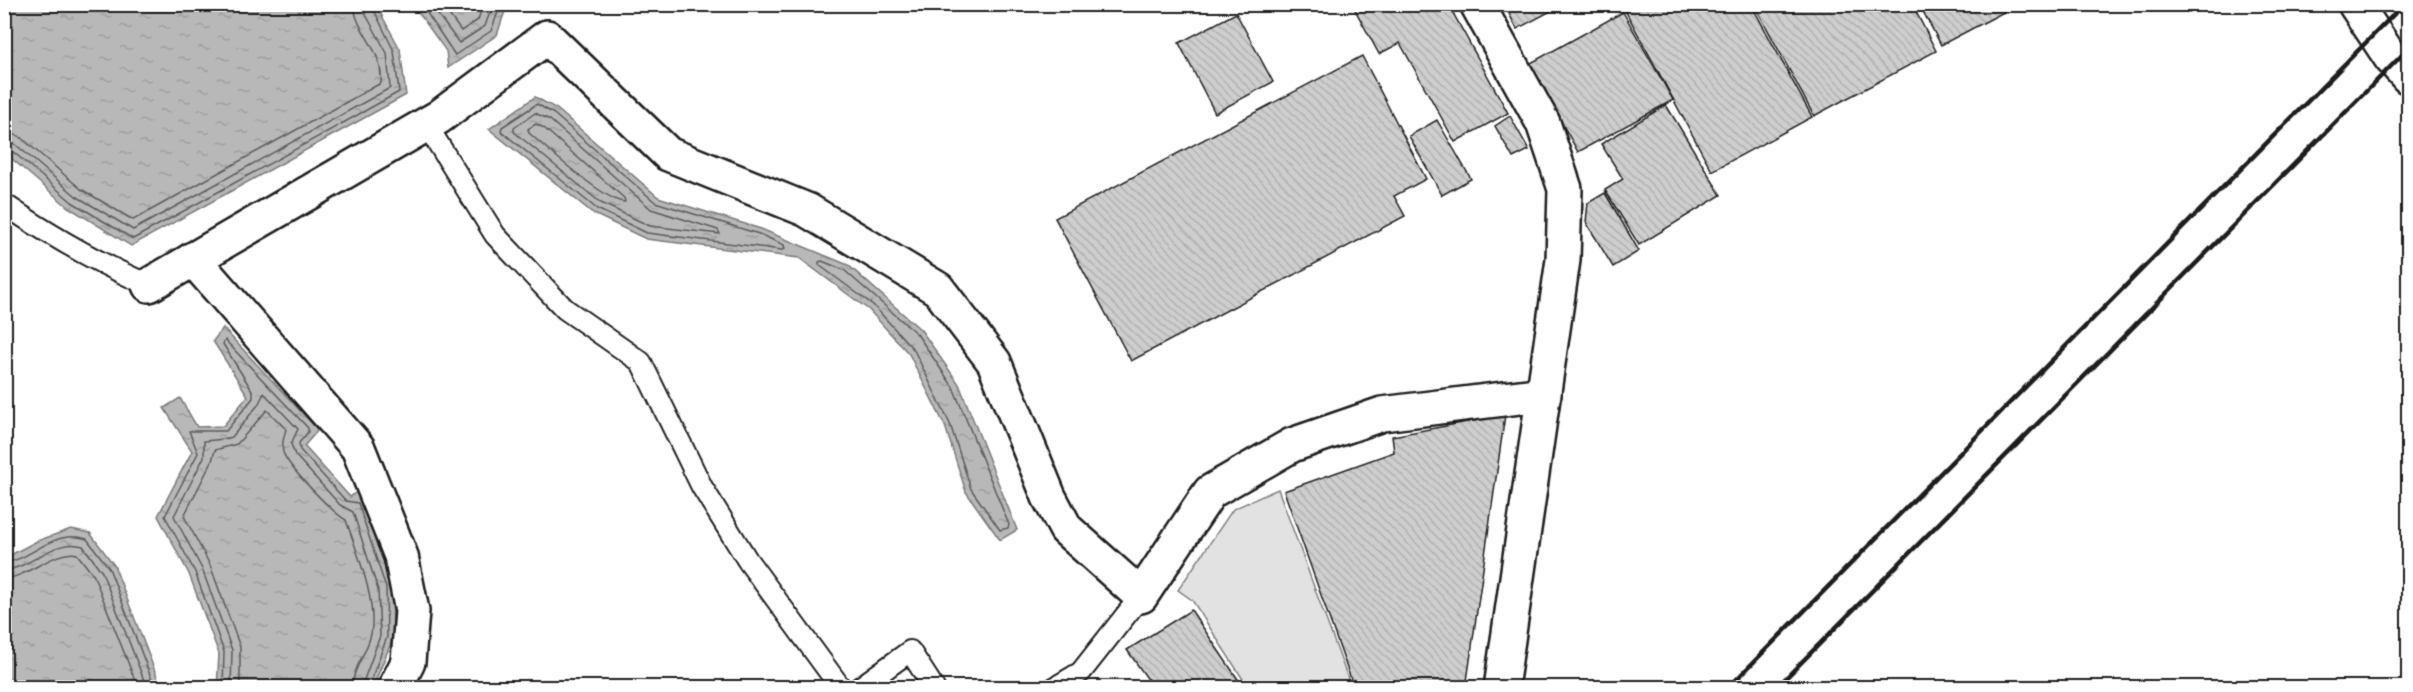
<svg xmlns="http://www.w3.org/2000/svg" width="2413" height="692" viewBox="0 0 2413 692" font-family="'Patrick Hand',sans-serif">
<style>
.grass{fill:#e2e2e2;stroke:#7f7f7f;stroke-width:1.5}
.water{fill:url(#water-ripples);stroke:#7a7a7a;stroke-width:1.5}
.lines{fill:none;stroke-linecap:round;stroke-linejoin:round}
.shore{stroke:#5a5a5a;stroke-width:1.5}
.building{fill:url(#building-back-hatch);stroke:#1c1c1c;stroke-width:1.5}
.lane-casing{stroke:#1c1c1c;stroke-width:24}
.street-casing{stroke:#1c1c1c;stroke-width:38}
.lane{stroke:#fff;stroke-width:20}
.street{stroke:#fff;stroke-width:33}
.rail{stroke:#1c1c1c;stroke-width:4.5}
</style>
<defs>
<pattern id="water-ripples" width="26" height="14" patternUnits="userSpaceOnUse" patternTransform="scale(1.5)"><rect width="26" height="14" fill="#b8b8b8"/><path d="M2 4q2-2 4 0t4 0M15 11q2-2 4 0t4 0" fill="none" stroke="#9e9e9e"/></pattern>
<pattern id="building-back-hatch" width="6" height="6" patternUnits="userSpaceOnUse" patternTransform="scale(1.5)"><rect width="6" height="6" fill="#cecece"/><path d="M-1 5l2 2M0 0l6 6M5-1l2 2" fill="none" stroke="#b0b0b0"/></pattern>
</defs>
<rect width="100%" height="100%" fill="#fff"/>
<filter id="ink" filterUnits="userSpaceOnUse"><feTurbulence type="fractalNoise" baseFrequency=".0167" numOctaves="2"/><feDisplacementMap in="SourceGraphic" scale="12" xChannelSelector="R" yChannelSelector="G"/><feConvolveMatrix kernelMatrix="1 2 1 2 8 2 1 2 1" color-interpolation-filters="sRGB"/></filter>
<g filter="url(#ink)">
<path class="grass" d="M1278 489 1351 687H1248L1192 600 1178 590 1233 509Z"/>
<g class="water">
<path d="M5 4 376 5 400 49 406 95 131 246 68 207 5 153Z"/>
<path d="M413 5H507L497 35 448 68 446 51Z"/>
<path d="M535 97 557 109 658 197 761 229 848 265 921 330 959 384 1017 530 1000 540 966 492 945 426 909 354 869 310 799 258 646 239 594 214 489 129Z"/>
<path d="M223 328 318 430 304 446 350 497 360 489 392 587 393 638 373 687H217L219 654 189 574 158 516 192 451 164 408 180 398 197 427 223 426 248 396 213 341Z"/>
<path d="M71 529 90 533 114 565 161 687H5V558L37 541Z"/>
</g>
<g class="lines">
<g class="shore">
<path d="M421 4 455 55 491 31 501 4"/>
<path d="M430 4 459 43 485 26 493 4"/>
<path d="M441 4 461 31 478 20 483 4"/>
<path d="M537 104 554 114 655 202 759 234 784 245 785 249 782 250 647 233 597 209 501 131 502 127Z"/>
<path d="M535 113 550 120 651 209 718 230 720 234 650 226 601 203 514 132V128Z"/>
<path d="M536 124 544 128 624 198 625 202C607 203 545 147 529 133L528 129Z"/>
<path d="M4 132 19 136 81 189 133 220 381 83C384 49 355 32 354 4"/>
<path d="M4 141 15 144 76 196 133 230 390 88 387 53 365 13 363 4"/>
<path d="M4 149 11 150 72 202 133 239 399 92 394 51 371 4"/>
<path d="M822 261 844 270 917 334 953 387 1009 525 1008 528 1000 530 971 489 950 424 914 350 873 305 819 265V262Z"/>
<path d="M4 563C33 559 53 528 87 539L109 568 155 688"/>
<path d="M4 570C31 569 54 537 83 546L102 572 147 688"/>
<path d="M4 579C26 578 58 548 77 554L94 576 138 688"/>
<path d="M223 688 224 652 195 572 165 516 198 453 189 431H226L253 398V392L223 344 225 340 308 428V432L299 443 300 450 346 501 358 503 386 588 387 637 368 688"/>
<path d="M231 688 232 650 202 569 174 516 204 457V441L225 439 232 437 258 405 264 393 298 429 291 444 295 455 340 505 353 512 378 590 380 636 361 688"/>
<path d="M240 688V647L210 565 184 516 212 461 215 450 237 444 267 410 286 429C284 437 281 444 283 452 287 466 333 513 346 520 357 553 377 600 371 634 367 653 352 669 352 688"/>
</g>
</g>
<g class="building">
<path d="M1352 4H1448L1508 113 1455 142 1400 43 1379 54Z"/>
<path d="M1504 4H1564L1517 29Z"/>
<path d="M1635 4H1751L1812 117 1712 171 1625 10Z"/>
<path d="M1754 4H1912L1936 51 1814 116Z"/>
<path d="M1919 4H2019L1941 45Z"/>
<path d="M1623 12 1673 100 1578 152 1529 64Z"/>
<path d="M1236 13 1273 82 1215 113 1179 43Z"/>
<path d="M1362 56 1426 179 1394 196 1405 216 1131 361 1055 218Z"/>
<path d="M1666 105 1721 195 1639 245 1605 190 1623 179 1601 144Z"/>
<path d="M1510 116 1529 150 1513 158 1495 126Z"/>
<path d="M1437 120 1471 179 1442 195 1409 136Z"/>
<path d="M1605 193 1639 251 1613 267 1586 222 1588 203Z"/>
<path d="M1505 415 1466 688H1354L1284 491 1394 452 1392 436Z"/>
<path d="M1191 610 1244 688H1154L1127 650Z"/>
</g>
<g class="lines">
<g class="lane-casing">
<g id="lane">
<path d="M426 124 495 235 565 309 641 362 702 487 748 561 841 688"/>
<path d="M4 204C51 236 97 263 149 285"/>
<path d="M859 688 910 651 934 688"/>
<path d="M1054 688 1081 672 1141 596"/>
</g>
</g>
<g class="street-casing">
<g id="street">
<path d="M1477 4 1543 123 1565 189 1563 260 1501 688"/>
<path d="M2355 4 2391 58 2408 77"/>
<path d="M193 259 358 448 401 556 412 611 408 662 395 688"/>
<path d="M149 285 439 117 547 37 668 154 807 210 938 289 994 362 1049 497 1066 529 1141 596 1210 492 1292 445 1382 414 1544 394"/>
</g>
</g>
<use href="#lane" class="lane"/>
<use href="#street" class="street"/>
<g class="rail">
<path d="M1728 688 2404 4"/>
<path d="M1776 688 2408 49"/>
</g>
</g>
</g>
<rect width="2413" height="692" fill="none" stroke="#fff" stroke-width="24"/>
<rect x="12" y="12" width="2389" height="668" fill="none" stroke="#1c1c1c" stroke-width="2" filter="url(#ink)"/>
</svg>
